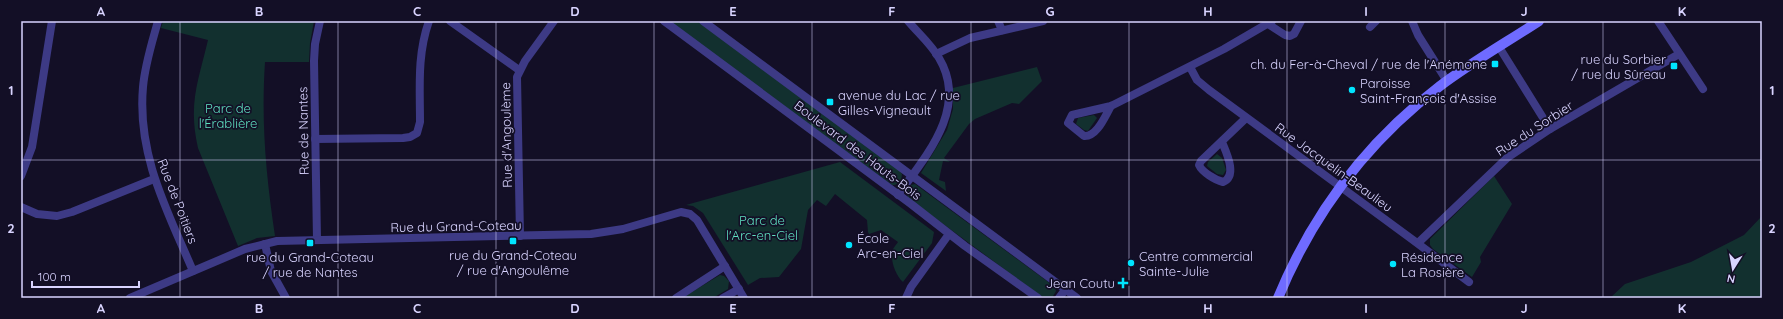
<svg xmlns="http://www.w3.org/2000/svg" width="1783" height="319" viewBox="0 0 1783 319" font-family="Quicksand,sans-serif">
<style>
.green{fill:#12302f}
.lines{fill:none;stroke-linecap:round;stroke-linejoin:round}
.street{stroke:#3d3a85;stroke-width:8}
.secondary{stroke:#6f6bff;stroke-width:10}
.grid{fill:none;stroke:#d9d4ff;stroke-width:1;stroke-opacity:0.55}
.poi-dot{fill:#00e5ff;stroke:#130f26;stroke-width:1.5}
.labels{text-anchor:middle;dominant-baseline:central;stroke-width:3.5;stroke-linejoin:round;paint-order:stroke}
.poi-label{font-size:13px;fill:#d9d4ff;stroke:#130f26;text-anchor:start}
.park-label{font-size:13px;fill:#5fe0c0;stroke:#130f26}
.street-label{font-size:13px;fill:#d9d4ff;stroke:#130f26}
.neatline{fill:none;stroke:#d9d4ff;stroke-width:1.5}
.grid-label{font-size:13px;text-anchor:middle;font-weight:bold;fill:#d9d4ff}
</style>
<rect width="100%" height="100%" fill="#130f26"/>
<g class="green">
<path d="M163 21H314L310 43 309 62H265C261 123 266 175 275 236L257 238 238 246 198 148C188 104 198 82 208 40L161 28Z"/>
<path d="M669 21H697L899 170 902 174 901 181 895 185H892Z"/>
<path d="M1037 67 1042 81 1019 104 1012 103 975 119 969 124 944 158 950 162 943 161 939 180 945 182 946 191 921 173 947 130 953 109V88Z"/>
<path d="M1094 115 1097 118 1088 131 1084 130 1076 124 1078 118Z"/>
<path d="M1217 154 1222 158 1226 170 1223 175 1217 174 1207 166 1208 162Z"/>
<path d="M840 162 934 232 932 243 903 282C896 276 891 262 892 253 892 249 896 245 898 242L881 230 869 234 868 232 867 220 835 194 826 206 817 200 808 210 801 249 779 277 760 278 748 285 703 213 693 206 686 205Z"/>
<path d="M1494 176 1512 204 1480 257 1481 262 1472 277 1433 249 1430 245V239Z"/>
<path d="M915 184 1055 287 1056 291 1052 298 1042 297 912 201 908 198 907 191 911 185Z"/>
<path d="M1762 216V298H1610L1625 284 1691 262 1744 235Z"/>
<path d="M720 275 724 276 729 281 728 289 713 298H682Z"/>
</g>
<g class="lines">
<g class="street">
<path d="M158 21C152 43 145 64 143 87 137 155 167 210 193 271"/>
<path d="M450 21 519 70"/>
<path d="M664 21 911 204 965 246 1038 298"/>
<path d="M703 21 1077 298"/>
<path d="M998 21 1002 30"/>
<path d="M1412 21 1418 35 1447 81"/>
<path d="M1658 21 1703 89"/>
<path d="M1268 24 1285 35 1290 36 1294 34 1301 21"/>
<path d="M1370 27 1376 21"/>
<path d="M1499 47 1550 129"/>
<path d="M936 54 970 38 1043 21"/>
<path d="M1190 67 1197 80 1209 90 1413 240 1469 282"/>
<path d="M1111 106C1105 116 1097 137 1084 136L1068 123 1072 115 1111 106 1224 49 1272 21"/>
<path d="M315 139 403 138 410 137 417 133 420 122C420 87 417 55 429 21"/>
<path d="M1222 142C1226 152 1238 176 1223 182 1215 180 1202 172 1199 165L1201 161 1246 118"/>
<path d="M21 176 32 147 52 21"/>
<path d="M898 195C926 156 969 108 939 58 931 44 918 33 908 21"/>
<path d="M21 207 37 214 57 216 72 212 154 179"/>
<path d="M520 236 517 77 525 61 554 21"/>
<path d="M317 240 314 61 315 44 320 21"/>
<path d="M1418 243 1507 158 1550 129 1679 54"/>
<path d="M265 244 271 271 286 298"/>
<path d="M130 298 245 249 277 241 591 234 623 229 681 212 690 214 697 220 744 298"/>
<path d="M676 298 725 266"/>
<path d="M723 298 739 289"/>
<path d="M906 298 911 287 949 234"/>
<path d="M1059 298 1065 290"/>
</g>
<path class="secondary" d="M1278 298C1313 213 1368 141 1440 86 1472 62 1507 42 1539 21"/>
</g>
<path class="grid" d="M180 21V298M338 21V298M496 21V298M654 21V298M812 21V298M971 21V298M1129 21V298M1287 21V298M1445 21V298M1603 21V298M21 160H1762"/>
<g class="poi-dot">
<rect x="1491" y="60" width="8" height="8" rx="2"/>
<rect x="1670" y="62" width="8" height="8" rx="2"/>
<circle cx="1352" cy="90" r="4"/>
<rect x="826" y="98" width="8" height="8" rx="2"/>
<rect x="509" y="237" width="8" height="8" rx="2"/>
<rect x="306" y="239" width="8" height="8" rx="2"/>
<circle cx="849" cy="245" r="4"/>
<circle cx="1131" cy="263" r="4"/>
<circle cx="1393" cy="264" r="4"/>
<path d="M1121 277h4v4h4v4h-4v4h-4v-4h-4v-4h4z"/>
</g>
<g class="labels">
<g class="poi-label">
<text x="1666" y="59" text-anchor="end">rue du Sorbier<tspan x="1666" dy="15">/ rue du Sûreau</tspan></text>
<text x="1487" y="64" text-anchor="end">ch. du Fer-à-Cheval / rue de l'Anémone</text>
<text x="1360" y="83">Paroisse<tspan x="1360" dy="15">Saint-François d'Assise</tspan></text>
<text x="838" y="95">avenue du Lac / rue<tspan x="838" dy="15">Gilles-Vigneault</tspan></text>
<text x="857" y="238">École<tspan x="857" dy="15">Arc-en-Ciel</tspan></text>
<text x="513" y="255" text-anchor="middle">rue du Grand-Coteau<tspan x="513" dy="15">/ rue d'Angoulême</tspan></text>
<text x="1139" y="256">Centre commercial<tspan x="1139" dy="15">Sainte-Julie</tspan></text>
<text x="310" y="257" text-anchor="middle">rue du Grand-Coteau<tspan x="310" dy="15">/ rue de Nantes</tspan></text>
<text x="1401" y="257">Résidence<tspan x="1401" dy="15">La Rosière</tspan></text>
<text x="1115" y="283" text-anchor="end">Jean Coutu</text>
</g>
<g class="park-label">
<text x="228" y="108">Parc de<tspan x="228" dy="15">l'Érablière</tspan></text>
<text x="762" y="220">Parc de<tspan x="762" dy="15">l'Arc-en-Ciel</tspan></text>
</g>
<g class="street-label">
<text transform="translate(1534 128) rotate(-33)">Rue du Sorbier</text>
<text transform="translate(303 131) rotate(-91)">Rue de Nantes</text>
<text transform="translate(506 135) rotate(-91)">Rue d'Angoulème</text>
<text transform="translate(858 150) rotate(37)">Boulevard des Hauts-Bois</text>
<text transform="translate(1334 167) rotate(36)">Rue Jacquelin-Beaulieu</text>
<text transform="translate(178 201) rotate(69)">Rue de Poitiers</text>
<text transform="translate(456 226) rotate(-1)">Rue du Grand-Coteau</text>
</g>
</g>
<rect width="1783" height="319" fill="none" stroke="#130f26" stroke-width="44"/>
<g transform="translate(1733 269) rotate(191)" stroke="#130f26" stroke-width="3" paint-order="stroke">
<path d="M0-3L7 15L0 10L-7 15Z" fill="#d9d4ff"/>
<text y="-6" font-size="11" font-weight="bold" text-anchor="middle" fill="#d9d4ff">N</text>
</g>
<path d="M32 281v6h107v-6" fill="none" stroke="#d9d4ff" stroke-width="2"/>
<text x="38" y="281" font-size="12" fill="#d9d4ff" stroke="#130f26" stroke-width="3" paint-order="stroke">100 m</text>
<rect x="22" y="22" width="1739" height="275" class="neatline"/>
<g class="grid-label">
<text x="101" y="16">A</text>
<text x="259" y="16">B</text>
<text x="417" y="16">C</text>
<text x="575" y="16">D</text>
<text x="733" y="16">E</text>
<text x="892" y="16">F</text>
<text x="1050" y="16">G</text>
<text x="1208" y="16">H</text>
<text x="1366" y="16">I</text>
<text x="1524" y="16">J</text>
<text x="1682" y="16">K</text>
<text x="11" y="95">1</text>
<text x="1772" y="95">1</text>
<text x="11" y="233">2</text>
<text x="1772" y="233">2</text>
<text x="101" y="313">A</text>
<text x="259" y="313">B</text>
<text x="417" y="313">C</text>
<text x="575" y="313">D</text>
<text x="733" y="313">E</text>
<text x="892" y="313">F</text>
<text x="1050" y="313">G</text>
<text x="1208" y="313">H</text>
<text x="1366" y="313">I</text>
<text x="1524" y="313">J</text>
<text x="1682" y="313">K</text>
</g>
</svg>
